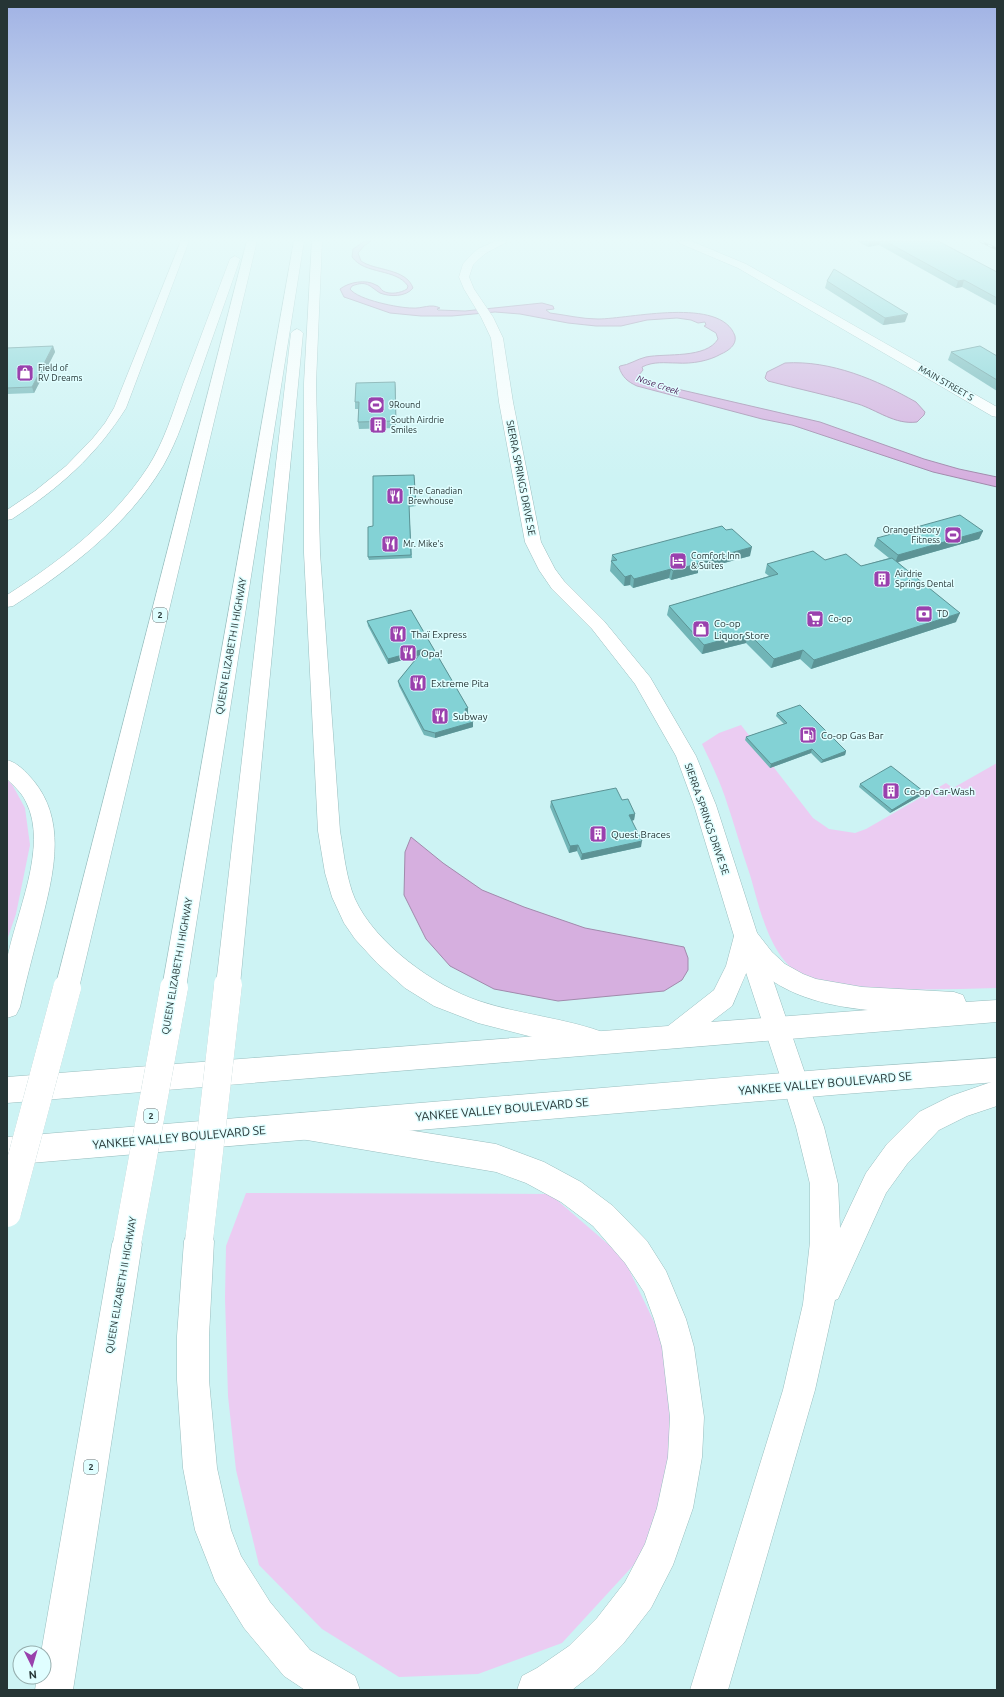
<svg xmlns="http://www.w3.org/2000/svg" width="1004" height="1697" viewBox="0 0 1004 1697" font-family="Ubuntu,sans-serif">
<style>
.green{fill:#ebccf2}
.water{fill:#d6afdf;stroke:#a18aac}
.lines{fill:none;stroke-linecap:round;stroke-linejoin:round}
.minor-casing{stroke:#99bebf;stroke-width:1}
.tertiary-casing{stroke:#99bebf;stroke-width:1}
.secondary-casing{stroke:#99bebf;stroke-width:1}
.motorway-casing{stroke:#99bebf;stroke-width:1}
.minor{fill:#fff;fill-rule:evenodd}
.tertiary{fill:#fff;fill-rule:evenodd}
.secondary{fill:#fff;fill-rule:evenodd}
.motorway{fill:#fff;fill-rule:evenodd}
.rail-casing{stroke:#506464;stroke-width:2.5}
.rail{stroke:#e0feff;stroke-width:1.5;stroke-dasharray:4.5;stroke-linecap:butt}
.motorway-bridge-casing{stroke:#99bebf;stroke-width:28;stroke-linecap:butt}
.motorway-bridge{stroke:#fff;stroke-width:28}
.wall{fill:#71b5b7}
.shaded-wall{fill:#5c9395}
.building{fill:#83d2d5;stroke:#5c9395}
.labels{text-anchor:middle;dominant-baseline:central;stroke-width:3;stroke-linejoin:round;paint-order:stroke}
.far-poi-label{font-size:9px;fill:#263535;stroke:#e0feff;text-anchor:start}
.far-street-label{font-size:9px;fill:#263535;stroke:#e0feff}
.far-water-label{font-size:9px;font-style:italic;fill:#491a53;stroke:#e0feff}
.shield{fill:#e0feff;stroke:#5e7172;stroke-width:1}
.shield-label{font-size:9px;font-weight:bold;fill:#263535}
.street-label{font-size:10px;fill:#263535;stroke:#e0feff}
.poi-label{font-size:10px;fill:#263535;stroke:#e0feff;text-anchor:start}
.near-street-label{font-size:12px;fill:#263535;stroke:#e0feff}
</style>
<rect width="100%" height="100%" fill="#cdf3f4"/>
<g class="green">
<path d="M741 725 813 818 829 829 855 833 866 829 946 783 953 788 997 763V988C941 989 883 993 828 981 818 979 808 978 799 973 769 956 759 905 750 875 741 849 734 823 725 797 719 779 710 761 702 744L719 733Z"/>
<path d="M7 779 13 786 25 808 30 845 16 914 7 940Z"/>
<path d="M246 1193 550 1194 623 1257 668 1351 671 1465 642 1556 562 1643 478 1674 399 1677 322 1629 259 1565 236 1470 228 1396 225 1298 226 1246Z"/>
</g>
<g class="water">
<path d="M365 241H371L364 246 358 253 361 261C375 271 406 268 413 288 406 297 390 297 380 293 369 286 367 280 352 286L350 289C358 300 399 308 412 308 422 309 431 303 440 308L437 309 438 310 465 311 542 303 553 306 554 309 546 310 550 313C566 315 582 319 598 319 629 319 721 296 735 336 737 345 728 351 721 354 709 361 692 364 677 363 665 363 654 361 642 367L643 370 639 375 645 380 660 385 820 422 924 459 959 469 997 477V487L933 472 792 425 762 419 637 386C628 382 622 377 619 367L620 366C629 365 637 359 646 357 666 353 706 359 718 339L716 333 704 326 706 325 705 322 698 323 691 320 677 318 647 320 621 326H596L568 323 520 314 495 312 452 316H421L390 313 350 299 344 297 340 289C349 282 366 279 376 285 380 286 380 289 383 291 390 295 401 293 407 289L408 286C396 268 365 275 352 257L353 249Z"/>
<path d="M785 363C831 360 877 380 916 402L925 412 924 415 917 422C895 425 877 410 858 404 828 395 798 389 768 381L765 378 767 372Z"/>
<path d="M411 837 443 863 482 890 524 907 585 928 684 947 688 958V970L682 980 664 991 558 1001 494 989 450 966 426 939 404 895 405 852Z"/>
</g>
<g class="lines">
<g class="minor-casing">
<path id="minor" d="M181 241H189L126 408C96 456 59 488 12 519L7 520V510L35 491 66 466 93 438 105 423 114 408Z"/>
</g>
<g class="tertiary-casing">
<path id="tertiary" d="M496 241H509L486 253 479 259 473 265 469 277 474 289 493 317 503 338 513 402 541 542 555 569 564 581 604 621 650 677 696 756 716 805 758 936 809 1085 805 1094 796 1098 787 1094 783 1085 734 936 694 805 676 756 635 684 592 629 552 589 539 570 525 542 499 402 491 338 481 317 464 289 459 277 463 264 471 255 478 249Z"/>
</g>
<g class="secondary-casing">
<g id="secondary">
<path d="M678 241H691L746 264 997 407V417L992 416 738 268 679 243Z"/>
<path d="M746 926 754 929 772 952 785 964 803 974 816 979 862 987 954 992 963 995 966 1002 997 1000V1022L7 1103V1077L668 1026 714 990 726 966 734 936 738 929ZM751 962C779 995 827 1006 868 1010L711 1022 732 1006Z"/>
<path d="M997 1058V1082L832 1095 7 1165V1137L832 1069Z"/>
</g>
</g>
<g class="motorway-casing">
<g id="motorway">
<path d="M247 241H257L79 988 76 996 67 999 58 996 55 988Z"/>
<path d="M294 241H304L186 988 183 996 174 999 165 996 162 988Z"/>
<path d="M312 241H322L316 383 320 553 340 831C344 853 346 878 355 899 375 943 434 986 479 1001 521 1015 567 1018 608 1034L612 1042 608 1050 599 1054 478 1023 434 1006 405 988 377 963 355 939 344 923 332 897 325 873 318 831 304 553V383Z"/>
<path d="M235 256 240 259C226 300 211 341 197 382 187 410 178 440 163 466 127 526 70 569 13 606L7 607V595C60 561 113 521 148 467 164 442 173 412 183 384 199 342 214 301 230 259Z"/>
<path d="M297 329 301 331 303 333 240 985 237 993 228 996 219 993 216 985 291 333 293 331Z"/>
<path d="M7 760C18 763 25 771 33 780 69 823 52 879 40 928 33 954 26 981 20 1007L16 1015 7 1018C7 1000 4 977 7 960 15 915 49 847 26 802 22 793 14 786 7 779Z"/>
<path d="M796 1072 805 1076 824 1127 838 1184 840 1228 866 1173 887 1144 919 1112 951 1096 997 1080V1106L967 1116 939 1130 907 1164 886 1193 838 1299 835 1300 815 1390 728 1690H690L783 1390 803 1304 810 1242V1184L796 1127 783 1085 787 1076Z"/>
<path d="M301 1113 496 1144 544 1162 581 1182 613 1206 647 1241 666 1271 686 1319 694 1347 704 1417 702 1457 693 1508 673 1565 651 1608 623 1644 595 1672 572 1690H517L522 1676 537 1668 569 1646 597 1618 625 1582 645 1544 657 1508 668 1457 670 1417 662 1347 654 1319 644 1292 625 1263 593 1226 561 1202 526 1183 496 1172 301 1139 291 1135 287 1126 291 1117Z"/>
<path d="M199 1226 210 1230 214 1241 209 1336V1380L217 1468 231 1530 241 1556 270 1602 310 1650 355 1676 360 1690H305L284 1676 244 1628 215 1581 210 1568 195 1530 183 1468 177 1380V1336L184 1241 188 1230Z"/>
<path d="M127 1229 138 1233 142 1244 73 1690H35L37 1677H44V1653H41L112 1244 116 1233Z"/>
</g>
</g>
<use href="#minor" class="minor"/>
<use href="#tertiary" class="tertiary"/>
<use href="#secondary" class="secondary"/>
<use href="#motorway" class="motorway"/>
<g class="rail-casing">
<path id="rail" d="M980 241 997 249"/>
</g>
<use href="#rail" class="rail"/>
<g class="motorway-bridge-casing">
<g id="motorway-bridge">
<path d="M7 1213 67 988"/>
<path d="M199 1241 228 985"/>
<path d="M127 1244 174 988"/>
</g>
</g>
<use href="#motorway-bridge" class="motorway-bridge"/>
</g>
<g class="wall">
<path d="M857 241H938L997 272V306L962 287 956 288 879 245 868 247Z"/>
<path d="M827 281 905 322 883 325 825 288Z"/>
<path d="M53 346 55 352 34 393 7 394V348Z"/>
<path d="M951 352 997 356V391L948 360Z"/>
<path d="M395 382 396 428 359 429 358 422V409H355V402Z"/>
<path d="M414 475 416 506 409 507 412 558 369 560 368 557Z"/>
<path d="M983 531 979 539 898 562 956 622 811 669 800 659 771 668 746 643 702 654 667 615 669 606 769 576 765 573 767 564 825 560 861 566 889 558 874 546 877 538Z"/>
<path d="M612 555 750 556 698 570V573L671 580 669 578 633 588 630 585 624 586 610 571Z"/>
<path d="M411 610 468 708V713H467L473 722V727L435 738 424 735 399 686 398 681 419 656 388 664 368 626 367 621Z"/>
<path d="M777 713 846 751 845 755 821 763 811 753 770 768 745 740 746 737 784 724 776 716Z"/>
<path d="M860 784 923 791 922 795 890 813 859 787Z"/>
<path d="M622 800 635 814 634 820 632 821 641 847 581 860 577 851 569 853 550 807 551 801Z"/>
</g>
<g class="shaded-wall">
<path d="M869 241H881L879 245 868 247Z"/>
<path d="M964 280 962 287 956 288 958 281Z"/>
<path d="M908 314 905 322 883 325 885 318Z"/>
<path d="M53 346 55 352 34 393 32 387Z"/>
<path d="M395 382 396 389V428V421Z"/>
<path d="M983 531 979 539 895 563 898 555Z"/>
<path d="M752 547 750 556 698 570V573L671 580 673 571 698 562Z"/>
<path d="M671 569 669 578 633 588 634 579Z"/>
<path d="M631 575 630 585 624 586 625 577Z"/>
<path d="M960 613 956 622 811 669 814 660Z"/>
<path d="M748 633 746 643 702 654 704 645Z"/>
<path d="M424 649V654L388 664V659Z"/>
<path d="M803 650 800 659 771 668 774 659Z"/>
<path d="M468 708V713L465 714V709Z"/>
<path d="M473 722V727L435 738V733Z"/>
<path d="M812 749 811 753 770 768 771 764Z"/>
<path d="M846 751 845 755 821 763 823 760Z"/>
<path d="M923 791 922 795 890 813 892 810Z"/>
<path d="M635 814 634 820 628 821 629 815Z"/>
<path d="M642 841 641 847 581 860 582 854Z"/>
<path d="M578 845 577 851 569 853 570 846Z"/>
</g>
<g class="building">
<path d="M885 241H938L997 272V298L964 280 958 281Z"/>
<path d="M834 269 908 314 885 318 827 281Z"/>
<path d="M53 346 32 387 7 388V348Z"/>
<path d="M980 346 997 356V380L951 352Z"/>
<path d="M395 382 396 421 358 422 359 402H355L356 383Z"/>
<path d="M414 475 416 503 409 504 411 555 368 557V527L373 526V476Z"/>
<path d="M960 515 983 531 898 555 877 538Z"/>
<path d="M722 526 726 530 732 529 752 547 698 562 699 563 673 571 671 569 634 579 631 575 625 577 611 561 617 560 612 555Z"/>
<path d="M813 551 825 560 846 554 861 566 892 558 960 613 814 660 803 650 774 659 748 633 704 645 669 606 778 574 767 564Z"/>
<path d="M411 610 468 708 465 709 473 722 435 733 424 730 398 681 424 649 388 659 367 621Z"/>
<path d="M800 705 846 751 823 760 812 749 771 764 746 737 787 723 777 713Z"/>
<path d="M891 766 923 791 892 810 860 784Z"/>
<path d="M616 788 622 800 628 799 635 814 629 815 642 841 582 854 578 845 570 846 551 801Z"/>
</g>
<linearGradient id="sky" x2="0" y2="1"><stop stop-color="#a1b2e4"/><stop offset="0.5" stop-color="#e8fafa"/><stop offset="1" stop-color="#e8fafa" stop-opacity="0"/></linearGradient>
<rect width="1004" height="479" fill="url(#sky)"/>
<defs>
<g id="shop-square" transform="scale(0.9)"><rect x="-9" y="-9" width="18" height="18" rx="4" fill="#9a41ad" stroke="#e0feff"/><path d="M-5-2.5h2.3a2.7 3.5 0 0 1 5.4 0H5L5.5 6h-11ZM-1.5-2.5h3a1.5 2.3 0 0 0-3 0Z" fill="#fff"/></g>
<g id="stadium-square" transform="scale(0.9)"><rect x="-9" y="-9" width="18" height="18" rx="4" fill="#9a41ad" stroke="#e0feff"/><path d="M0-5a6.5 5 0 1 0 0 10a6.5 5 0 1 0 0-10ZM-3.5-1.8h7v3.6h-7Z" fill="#fff"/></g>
<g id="building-square" transform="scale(0.9)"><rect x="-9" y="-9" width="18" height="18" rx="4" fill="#9a41ad" stroke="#e0feff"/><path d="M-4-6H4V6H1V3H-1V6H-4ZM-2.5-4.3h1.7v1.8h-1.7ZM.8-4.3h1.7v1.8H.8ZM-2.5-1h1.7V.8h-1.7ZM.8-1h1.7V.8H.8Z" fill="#fff"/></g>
<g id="restaurant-square" transform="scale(0.9)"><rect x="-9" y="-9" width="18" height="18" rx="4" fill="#9a41ad" stroke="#e0feff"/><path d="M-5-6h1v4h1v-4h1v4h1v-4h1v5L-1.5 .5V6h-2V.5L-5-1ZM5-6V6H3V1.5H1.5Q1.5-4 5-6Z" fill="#fff"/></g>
<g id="hotel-square" transform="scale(0.9)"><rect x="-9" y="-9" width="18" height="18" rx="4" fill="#9a41ad" stroke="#e0feff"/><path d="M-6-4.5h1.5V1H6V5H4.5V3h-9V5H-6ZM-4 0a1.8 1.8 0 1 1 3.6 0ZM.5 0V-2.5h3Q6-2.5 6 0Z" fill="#fff"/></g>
<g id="bank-square" transform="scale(0.9)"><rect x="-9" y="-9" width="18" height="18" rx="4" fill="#9a41ad" stroke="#e0feff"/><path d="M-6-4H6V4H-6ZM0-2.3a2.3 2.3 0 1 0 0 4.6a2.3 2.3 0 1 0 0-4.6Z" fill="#fff"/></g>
<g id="supermarket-square" transform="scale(0.9)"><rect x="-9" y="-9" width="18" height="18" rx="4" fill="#9a41ad" stroke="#e0feff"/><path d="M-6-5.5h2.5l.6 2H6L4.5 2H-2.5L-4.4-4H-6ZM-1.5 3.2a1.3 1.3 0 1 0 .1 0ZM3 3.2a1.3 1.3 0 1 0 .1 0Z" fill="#fff"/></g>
<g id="fuel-square" transform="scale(0.9)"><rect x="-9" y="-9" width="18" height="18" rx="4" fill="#9a41ad" stroke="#e0feff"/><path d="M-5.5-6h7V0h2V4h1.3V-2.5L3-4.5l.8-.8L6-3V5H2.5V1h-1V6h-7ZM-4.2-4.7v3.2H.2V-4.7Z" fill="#fff"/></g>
</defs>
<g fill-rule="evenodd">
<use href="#shop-square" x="25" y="373"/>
<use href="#stadium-square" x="376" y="405"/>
<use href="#building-square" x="378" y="425"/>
<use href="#restaurant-square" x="395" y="496"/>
<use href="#stadium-square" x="953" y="535"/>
<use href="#restaurant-square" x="390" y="544"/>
<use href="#hotel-square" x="678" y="561"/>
<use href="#building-square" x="882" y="579"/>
<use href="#bank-square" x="924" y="614"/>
<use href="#supermarket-square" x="815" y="619"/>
<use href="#shop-square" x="701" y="629"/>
<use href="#restaurant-square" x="398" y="634"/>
<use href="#restaurant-square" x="408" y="653"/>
<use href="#restaurant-square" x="418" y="683"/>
<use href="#restaurant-square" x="440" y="716"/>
<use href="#fuel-square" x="808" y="735"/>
<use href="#building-square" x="891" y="791"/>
<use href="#building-square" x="598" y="834"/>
</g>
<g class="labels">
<g class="far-poi-label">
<text x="38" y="368">Field of<tspan x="38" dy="10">RV Dreams</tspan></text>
<text x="389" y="405">9Round</text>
<text x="391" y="420">South Airdrie<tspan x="391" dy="10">Smiles</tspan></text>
<text x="408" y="491">The Canadian<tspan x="408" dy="10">Brewhouse</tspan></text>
<text x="940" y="530" text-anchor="end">Orangetheory<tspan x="940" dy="10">Fitness</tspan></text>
<text x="403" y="544">Mr. Mike's</text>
<text x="691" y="556">Comfort Inn<tspan x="691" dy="10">&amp; Suites</tspan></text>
<text x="895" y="574">Airdrie<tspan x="895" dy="10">Springs Dental</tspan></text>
<text x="937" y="614">TD</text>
<text x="828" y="619">Co-op</text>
</g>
<g class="far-street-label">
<text transform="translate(946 383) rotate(30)">MAIN STREET S</text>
</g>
<g class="far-water-label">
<text transform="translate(658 385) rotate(19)">Nose Creek</text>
</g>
<g class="shield">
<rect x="153" y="608" width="14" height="14" rx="3"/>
<rect x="144" y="1109" width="14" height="14" rx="3"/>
<rect x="84" y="1460" width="14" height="14" rx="3"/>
</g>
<g class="shield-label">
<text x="160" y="615">2</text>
<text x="151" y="1116">2</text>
<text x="91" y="1467">2</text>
</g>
<g class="street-label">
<text transform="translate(521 478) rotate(79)">SIERRA SPRINGS DRIVE SE</text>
<text transform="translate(231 646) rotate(-80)">QUEEN ELIZABETH II HIGHWAY</text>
<text transform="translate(707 819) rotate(71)">SIERRA SPRINGS DRIVE SE</text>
<text transform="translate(177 966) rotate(-80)">QUEEN ELIZABETH II HIGHWAY</text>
<text transform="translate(121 1285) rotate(-80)">QUEEN ELIZABETH II HIGHWAY</text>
</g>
<g class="poi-label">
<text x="714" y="623">Co-op<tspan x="714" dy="12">Liquor Store</tspan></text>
<text x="411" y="634">Thaï Express</text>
<text x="421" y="653">Opa!</text>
<text x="431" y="683">Extreme Pita</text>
<text x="453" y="716">Subway</text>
<text x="821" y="735">Co-op Gas Bar</text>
<text x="904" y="791">Co-op Car-Wash</text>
<text x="611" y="834">Quest Braces</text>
</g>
<g class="near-street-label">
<text transform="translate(825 1083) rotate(-5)">YANKEE VALLEY BOULEVARD SE</text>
<text transform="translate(502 1109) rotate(-5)">YANKEE VALLEY BOULEVARD SE</text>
<text transform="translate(179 1137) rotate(-5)">YANKEE VALLEY BOULEVARD SE</text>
</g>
</g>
<rect width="1004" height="1697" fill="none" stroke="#263535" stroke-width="16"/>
<g transform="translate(32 1665) rotate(175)"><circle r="19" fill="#e0feff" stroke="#96aeae"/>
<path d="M0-3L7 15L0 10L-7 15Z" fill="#9a41ad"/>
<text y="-6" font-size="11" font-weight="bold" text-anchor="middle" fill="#263535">N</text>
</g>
</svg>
